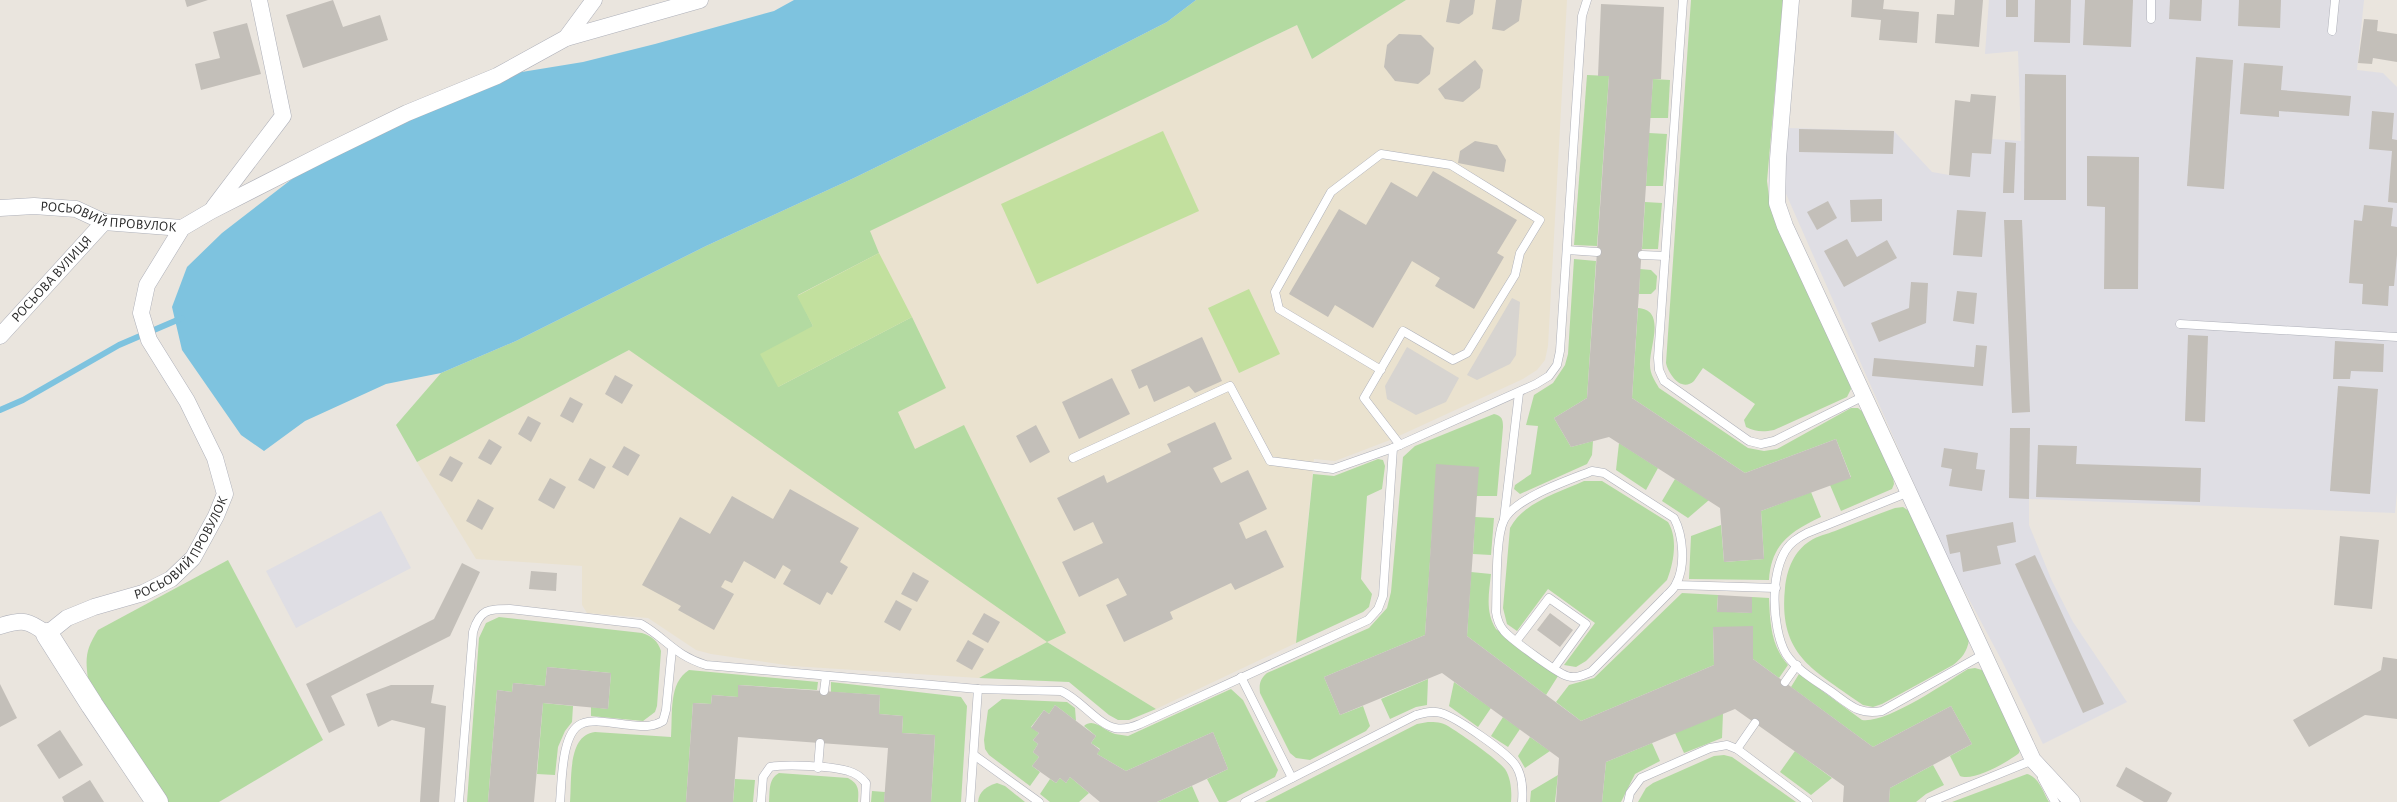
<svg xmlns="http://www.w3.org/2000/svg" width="2397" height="802" viewBox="0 0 2397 802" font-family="'Alegreya Sans',sans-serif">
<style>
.industrial{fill:#dfdee4}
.education{fill:#eae2cf}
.green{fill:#b3daa1}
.pitch{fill:#c2e09e}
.plaza{fill:#d7d4d0}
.water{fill:#7ec3df}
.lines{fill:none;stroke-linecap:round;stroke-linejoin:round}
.stream{stroke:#7ec3df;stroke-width:6}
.building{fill:#c3bfb9}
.lane-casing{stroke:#aeb0b9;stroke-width:9}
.street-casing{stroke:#aeb0b9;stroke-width:17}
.secondary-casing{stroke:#aeb0b9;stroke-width:23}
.lane{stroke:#fff;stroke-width:8}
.street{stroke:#fff;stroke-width:16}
.secondary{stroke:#fff;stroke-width:22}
.labels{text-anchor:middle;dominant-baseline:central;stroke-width:3.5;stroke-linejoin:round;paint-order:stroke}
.street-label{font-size:14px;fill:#2a2a2a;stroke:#fff}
</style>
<rect width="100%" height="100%" fill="#eae5de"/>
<g class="industrial">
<path d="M1989 0H2364L2357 70 2383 73 2397 87V492L2395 513 2029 499V525L2052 581 2073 622 2127 702 2043 744 2002 661 1946 556 1783 187 1788 128 1894 131 1932 172 1949 175 1972 153 1991 154 1992 139 2021 141 2018 51 1985 54Z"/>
<path d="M381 511 411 568 296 628 266 571Z"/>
</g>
<path class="education" d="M1406 0H1567L1548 346 1545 360 1537 370 1523 379 1390 440 1335 461 1314 459 1296 643 1156 709 1047 642 979 678 792 666 711 654 696 650 648 618 587 613 582 605V566L476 559 417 462 629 350 869 231 1297 25 1312 59Z"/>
<g class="green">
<path d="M1196 0H1406L1312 59 1297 25 870 231 879 253 798 295 813 326 778 387 912 317 946 388 898 412 915 449 964 425 1066 633 1047 642 1156 709 1129 720H1118L1109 715 1069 682 979 678 1047 642 629 350 417 462 396 425 441 373 516 341 706 246 854 178 1038 88 1167 22Z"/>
<path d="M1691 0H1783L1767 181 1770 205 1850 382 1851 389 1847 397 1774 430C1763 432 1756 432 1746 427L1744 420 1755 404 1703 368C1700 372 1697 377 1694 381 1681 393 1668 373 1666 363Z"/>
<path d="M1587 75 1609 76 1597 246 1574 245Z"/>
<path d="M1653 79 1670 80 1668 118H1650Z"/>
<path d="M1649 133 1667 134 1663 186H1646Z"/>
<path d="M1645 202 1662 203 1658 249H1642Z"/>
<path d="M1574 259 1596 261 1587 398 1554 418 1571 447 1593 441 1592 455 1587 464 1520 494 1514 489 1515 485 1531 474 1538 426 1526 425 1534 395 1553 383 1565 365 1568 354Z"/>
<path d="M1640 269 1651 270 1657 276 1656 289 1651 294H1639Z"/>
<path d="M1638 308C1667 310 1649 347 1650 365 1650 374 1655 381 1659 388L1748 448 1764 451 1777 449 1851 408H1858L1863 412 1893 477 1894 484 1892 489 1841 511 1830 485 1851 477 1836 439 1745 473 1632 398Z"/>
<path d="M1494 414C1502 416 1503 419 1503 427L1497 496H1477L1432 532 1425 635 1324 677 1340 715 1363 706 1370 726 1366 731 1310 760 1296 758 1290 753 1260 693C1259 684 1260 679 1267 673L1369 628 1387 608 1391 592 1403 457 1415 446Z"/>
<path d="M1619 443 1658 468 1646 490 1616 470Z"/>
<path d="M1378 459 1383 460 1385 466 1382 489 1367 496 1361 579 1372 594 1369 607 1363 612 1296 643 1313 474 1334 476Z"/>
<path d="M1675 479 1709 500 1688 518 1662 501Z"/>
<path d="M1584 481H1602L1668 522C1678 538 1674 562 1667 580L1586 661 1576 667 1564 665 1595 623 1548 589 1517 631 1507 624 1503 608 1510 528C1524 502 1558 493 1584 481Z"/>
<path d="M1811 492 1821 517C1791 531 1771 544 1769 580L1689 579 1691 536 1721 525 1724 562 1764 559 1761 511Z"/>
<path d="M1903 507 1909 511 1969 640C1967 652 1962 658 1953 665L1882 704 1873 707 1863 705C1814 670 1778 656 1785 588 1787 569 1794 551 1810 541 1817 536 1827 534 1835 531 1855 523 1875 515 1895 508Z"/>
<path d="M1475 517 1494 518 1491 555 1473 554Z"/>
<path d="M228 560 323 740 219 802H168L88 679C85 657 86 649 98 630Z"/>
<path d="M1471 572 1491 574C1489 593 1485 612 1496 629L1558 676 1546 695 1467 636Z"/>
<path d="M1682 593 1718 595 1717 611 1751 613 1752 597 1769 598C1770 623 1771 646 1788 665L1779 678 1753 659V627H1713L1714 665 1581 721 1556 702 1569 685 1594 678Z"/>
<path d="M499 617 642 633C652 636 658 641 661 651L657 706 655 712 643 721 591 716V707L608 709 611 673 547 667 545 686 513 683 512 692 497 690 488 802H467L479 638 486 623Z"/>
<path d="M1975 668 1982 670 1986 675 2020 748 2019 753C2008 762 1973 782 1960 776L1950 756 1972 744 1951 706 1873 747 1791 687 1799 674 1862 720C1886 724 1945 683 1968 669Z"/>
<path d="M689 670 818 682 817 690 739 685 738 697 712 695 711 704 693 703 686 802H570C572 781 567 735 595 732L671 737C673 715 668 683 689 670Z"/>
<path d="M1428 679 1427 705 1416 707 1390 719 1381 699Z"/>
<path d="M831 682 961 697 967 706 961 802H931L935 735 902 733 903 716 879 714 880 695 831 692Z"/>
<path d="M1454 682 1491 708 1478 727 1449 706Z"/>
<path d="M1231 689 1243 700 1278 770 1275 777 1226 802H1219L1207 779 1228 769 1213 732 1126 771 1097 754 1100 749 1091 743 1096 736 1084 726C1094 717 1104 731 1115 734 1119 735 1124 735 1128 736Z"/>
<path d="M1002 699 1067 702 1075 708 1076 721 1055 705 1049 714 1044 710 1031 727 1039 733 1033 740 1038 744 1033 752 1039 757 1032 766 1040 772 1030 786 989 755 985 749 984 740 988 710Z"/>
<path d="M543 703 573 706 572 722 565 731 558 747 555 775 537 774Z"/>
<path d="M1723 713 1722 738 1684 753 1675 733Z"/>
<path d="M1503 717 1520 729 1508 747 1491 736Z"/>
<path d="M1428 722C1435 722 1442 722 1448 726 1461 734 1496 758 1505 769 1511 778 1512 792 1511 802H1265L1417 724Z"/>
<path d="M1530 737 1550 751 1525 768 1518 756Z"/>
<path d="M1652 743 1660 761 1635 774 1621 802H1602L1606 762Z"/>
<path d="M1795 751 1832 778 1811 795 1780 772Z"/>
<path d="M1724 755 1732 757 1796 802H1638L1646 788 1653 783 1714 756Z"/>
<path d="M1933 765 1944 785 1926 794 1916 802H1889L1890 788Z"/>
<path d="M779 773 848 778C859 784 859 790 858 802H769C770 791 768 779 779 773Z"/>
<path d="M2027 774C2039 777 2043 792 2049 802H1952Z"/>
<path d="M1558 775 1555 802H1530L1531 791Z"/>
<path d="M1070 777 1089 793 1079 802H1050L1040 794 1050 779 1056 783 1060 778 1066 783Z"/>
<path d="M735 779 755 780 753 802H733Z"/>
<path d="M997 783 1005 786 1025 802H978C979 791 987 786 997 783Z"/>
<path d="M1192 786 1199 802H1157Z"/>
<path d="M872 791 885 792 884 802H871Z"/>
</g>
<g class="pitch">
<path d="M1163 131 1199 211 1037 284 1001 204Z"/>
<path d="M879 253 912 317 778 387 760 354 813 326 797 296Z"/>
<path d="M1249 289 1280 354 1239 373 1208 308Z"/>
</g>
<g class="plaza">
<path d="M1512 298 1520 302 1516 355 1510 364 1477 380 1467 375Z"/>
<path d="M1407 347 1459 378 1446 402 1416 415 1387 399 1385 386Z"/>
</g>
<path class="water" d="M794 0H1196L1167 22 1038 88 854 178 706 246 516 341 441 373 386 384 305 421 264 451 241 435 182 350 172 307 187 267 222 233 327 152 497 76 583 62 655 44 774 11Z"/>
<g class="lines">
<path class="stream" d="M0 410 23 400 119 345 182 318"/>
</g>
<g class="building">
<path d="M185 0H208L187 7Z"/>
<path d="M333 0 343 27 380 15 388 40 303 68 286 15Z"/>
<path d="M1450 0H1475L1473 14 1459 24 1446 22Z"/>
<path d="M1496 0H1522L1519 21 1504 31 1492 29Z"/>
<path d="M1852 0H1884L1883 9 1919 12 1917 43 1879 40 1881 20 1851 17Z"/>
<path d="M1955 0H1983L1979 47 1935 43 1937 14 1954 15Z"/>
<rect x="2006" y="0" width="12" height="17"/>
<path d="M2035 0H2071L2070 43 2034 42Z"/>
<path d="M2085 0H2133L2131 47 2083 45Z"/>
<path d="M2170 0H2202L2201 21 2169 19Z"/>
<path d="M2239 0H2281L2280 28 2238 26Z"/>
<path d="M1601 4 1664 7 1661 79H1653L1632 398 1745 473 1836 439 1851 478 1761 511 1764 559 1724 562 1720 508 1609 437 1571 447 1554 418 1587 398 1609 76H1598Z"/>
<path d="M2364 19 2378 20 2377 31 2397 34V62L2373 58 2372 64 2358 63Z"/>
<path d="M247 23 261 74 201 90 195 64 220 58 213 32Z"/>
<path d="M1399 34 1421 35 1434 48 1430 74 1418 84 1395 81 1384 67 1387 45Z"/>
<path d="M2196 57 2233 60 2224 189 2187 186Z"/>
<path d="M1475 60 1483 70 1480 88 1463 102 1445 99 1438 89Z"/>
<path d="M2244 63 2283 66 2281 90 2351 96 2349 116 2279 111V117L2240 114Z"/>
<path d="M2025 74 2066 75V200H2024Z"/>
<path d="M1971 94 1996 96 1991 154 1972 153 1970 177 1949 175 1955 100 1970 102Z"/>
<path d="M2372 111 2394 113 2392 139 2397 140V203L2388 202 2392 151 2369 149Z"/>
<path d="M1799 129 1894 131 1893 154 1799 152Z"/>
<path d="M1475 141 1497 145 1506 160 1504 172 1458 163 1460 151Z"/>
<path d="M2005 142 2016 143 2014 193H2003Z"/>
<path d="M2087 156 2139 157 2138 289H2104L2105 207 2087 206Z"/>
<path d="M1433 171 1517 220 1497 253 1504 257 1474 309 1435 286 1440 278 1412 261 1373 328 1335 305 1328 317 1289 294 1339 209 1366 225 1391 182 1417 197Z"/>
<path d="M1882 199V221L1851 222 1850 200Z"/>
<path d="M1828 201 1837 218 1817 230 1807 212Z"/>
<path d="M2364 205 2393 208 2391 226 2397 227V255L2394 286H2389L2388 306 2362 304 2363 284 2349 283 2354 220 2362 221Z"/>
<path d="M1957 210 1986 212 1982 257 1953 255Z"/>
<path d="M2004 220H2022L2030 412 2012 413Z"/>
<path d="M1847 239 1857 257 1887 240 1897 258 1844 287 1824 251Z"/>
<path d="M1911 282 1928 283 1926 323 1879 342 1871 323 1909 308Z"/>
<path d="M1957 291 1977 293 1974 324 1953 321Z"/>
<path d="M2188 335 2208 336 2205 422 2185 421Z"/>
<path d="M1202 337 1222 381 1195 393 1189 386 1154 402 1147 385 1139 389 1131 370Z"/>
<path d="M2335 341 2384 344 2383 372 2351 371 2350 379H2333Z"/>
<path d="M1976 345 1987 346 1983 386 1872 376 1874 358 1974 367Z"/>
<path d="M615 375 633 385 622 404 605 394Z"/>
<path d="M1112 378 1130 414 1079 439 1062 402Z"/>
<path d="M2338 386 2378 389 2370 494 2330 491Z"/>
<path d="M570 397 583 404 573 423 560 416Z"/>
<path d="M528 416 541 423 531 442 518 434Z"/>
<path d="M1215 422 1232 459 1213 468 1221 483 1248 470 1267 509 1239 523 1246 539 1266 530 1284 567 1235 590 1231 583 1170 612 1173 619 1124 642 1106 605 1127 595 1118 578 1079 597 1062 562 1103 543 1093 522 1074 531 1057 498 1104 475 1107 483 1171 452 1167 444Z"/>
<path d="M1036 425 1050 452 1030 463 1016 436Z"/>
<path d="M2010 428H2030L2029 499 2009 498Z"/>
<path d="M489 439 502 447 491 465 478 458Z"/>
<path d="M2038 445 2077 446 2076 464 2201 468 2200 502 2036 497Z"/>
<path d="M624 446 640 455 628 476 612 467Z"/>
<path d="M1944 448 1978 453 1976 469 1985 470 1982 491 1949 486 1952 469 1941 467Z"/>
<path d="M450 456 463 463 452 482 439 475Z"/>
<path d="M590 458 606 467 594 489 578 480Z"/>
<path d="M1436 464 1479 467 1467 636 1581 721 1714 665 1713 627 1753 626V659L1873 747 1951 706 1972 744 1890 788 1889 802H1843L1844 786 1735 709 1606 762 1602 802H1556L1559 758 1442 673 1340 715 1324 677 1425 635Z"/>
<path d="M550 478 566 487 554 509 538 500Z"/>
<path d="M790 489 859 528 840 562 848 567 832 595 827 592 820 605 783 584 791 570 783 565 775 579 744 561 732 583 725 580 721 587 734 594 714 630 678 610 681 606 642 585 680 517 710 534 732 496 773 519Z"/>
<path d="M478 499 494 508 482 530 466 521Z"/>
<path d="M2013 522 2016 542 1997 546 2001 564 1963 572 1960 552 1950 554 1946 535Z"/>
<path d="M2340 536 2379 540 2372 609 2334 605Z"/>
<path d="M2035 555 2104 704 2083 713 2015 564Z"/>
<path d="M462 563 480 572 450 636 331 696 345 725 329 733 306 684 434 619Z"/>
<path d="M531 571 557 573 556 591 529 589Z"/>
<path d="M913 572 929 581 917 602 901 594Z"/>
<path d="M1718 595 1752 597V613L1717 612Z"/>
<path d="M896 600 912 609 900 631 884 622Z"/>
<path d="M984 613 1000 622 988 643 972 634Z"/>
<path d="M1550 613 1573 630 1560 647 1537 630Z"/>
<path d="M968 640 984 649 972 670 956 661Z"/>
<path d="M2383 657 2397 659V719L2365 715 2309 747 2293 720 2381 670Z"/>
<path d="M547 667 611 673 608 709 543 703 534 802H488L497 690 512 692 513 683 545 686Z"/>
<path d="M0 684 17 718 0 727Z"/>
<path d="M391 685H434L431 703 446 706 439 802H420L425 728 392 720 378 727 366 694Z"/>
<path d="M738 685 880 695 879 714 903 716 902 733 935 735 931 802H884L888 748 738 737 733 802H686L693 703 711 704 712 695 738 697Z"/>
<path d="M1055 705 1096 736 1091 743 1100 750 1097 754 1126 771 1213 732 1228 769 1157 802H1100L1070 777 1066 783 1060 778 1056 783 1032 766 1039 757 1033 752 1038 744 1033 740 1039 733 1031 728 1044 710 1049 714Z"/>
<path d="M60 730 83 765 59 779 37 745Z"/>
<path d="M2126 767 2172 793 2167 802H2144L2116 786Z"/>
<path d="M90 780 104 802H64L62 797Z"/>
</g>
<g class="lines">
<g class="lane-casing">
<g id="lane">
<path d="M1683 0 1658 358 1659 370 1664 381 1749 441 1761 444 1774 441 1864 396"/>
<path d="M2151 19V0"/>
<path d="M2332 31 2335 0"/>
<path d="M1567 250 1597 252"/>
<path d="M1642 255 1665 256"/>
<path d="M2180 324 2397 337"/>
<path d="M1381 370 1279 309 1275 292 1331 192 1381 154 1451 165 1540 220 1520 253 1515 275 1467 353 1453 360 1403 331 1364 398 1400 445"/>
<path d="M1073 458 1230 386 1270 461 1333 469 1393 448 1536 384 1549 376 1557 365 1560 351 1582 16 1587 0"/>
<path d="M1592 471 1604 473 1674 518C1683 535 1686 566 1676 584 1674 589 1669 593 1666 596L1591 672C1583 675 1576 679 1567 676 1557 673 1512 640 1504 631 1499 625 1497 620 1496 612 1497 590 1495 538 1504 520 1515 498 1569 480 1592 471Z"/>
<path d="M1909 492 1807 533C1803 535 1798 538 1794 541 1768 561 1771 628 1786 654 1797 671 1818 682 1833 693 1851 706 1859 715 1882 711L1984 654"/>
<path d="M1504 519 1519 393"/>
<path d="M1676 585 1776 588"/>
<path d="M1517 640 1549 598 1586 624 1554 668"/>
<path d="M1241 677 1292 778"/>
<path d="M1785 682 1797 665"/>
<path d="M824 691 826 676"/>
<path d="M1737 749 1755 723"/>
<path d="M974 755 1039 802"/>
<path d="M818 768 820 743"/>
<path d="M2042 778 2055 802"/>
<path d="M459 802 473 632C480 609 488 609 510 609L641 624C667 639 674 655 706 665L978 689 1061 691C1080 699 1097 724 1115 728 1124 730 1133 727 1140 724L1368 620 1378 609 1383 596 1393 448"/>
<path d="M560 802C562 783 561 733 581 724 595 718 616 724 630 725 643 726 651 728 663 721L666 710 672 649"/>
<path d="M761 802 763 777 770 767C787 764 832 766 848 771 856 773 861 777 866 783L865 802"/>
<path d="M970 802 978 689"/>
<path d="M1245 802 1416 715C1424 713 1433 710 1441 713 1456 717 1508 753 1516 766 1523 777 1523 790 1522 802"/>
<path d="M1628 802 1630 793 1641 778 1710 748 1727 745 1737 749 1808 802"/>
<path d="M1930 802 2033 760 2034 762"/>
</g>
</g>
<g class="street-casing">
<g id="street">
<path d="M1791 0 1778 159 1777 203 1785 226 2033 760 2072 802"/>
<path d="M566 38 594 0"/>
<path d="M214 207 283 116 259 0"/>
<path id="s1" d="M0 208 34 206 76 209 104 222 182 228"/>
<path id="s2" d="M0 336 104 222"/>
<path id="s3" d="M0 626C23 619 28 620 47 634L67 618 94 607 143 593 171 579 193 558 216 516 225 494 215 458 187 401 149 340 141 313 147 285 182 228 211 211 327 152 407 113 497 76 566 38 700 0"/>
</g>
</g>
<g class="secondary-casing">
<path id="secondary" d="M47 634 92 705 157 802"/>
</g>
<use href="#lane" class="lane"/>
<use href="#street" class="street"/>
<use href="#secondary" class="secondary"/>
</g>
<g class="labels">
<g class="street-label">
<text stroke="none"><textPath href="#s1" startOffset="110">РОСЬОВИЙ ПРОВУЛОК</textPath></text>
<text stroke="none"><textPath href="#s2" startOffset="77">РОСЬОВА ВУЛИЦЯ</textPath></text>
<text stroke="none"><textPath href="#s3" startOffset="217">РОСЬОВИЙ ПРОВУЛОК</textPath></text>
</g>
</g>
</svg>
